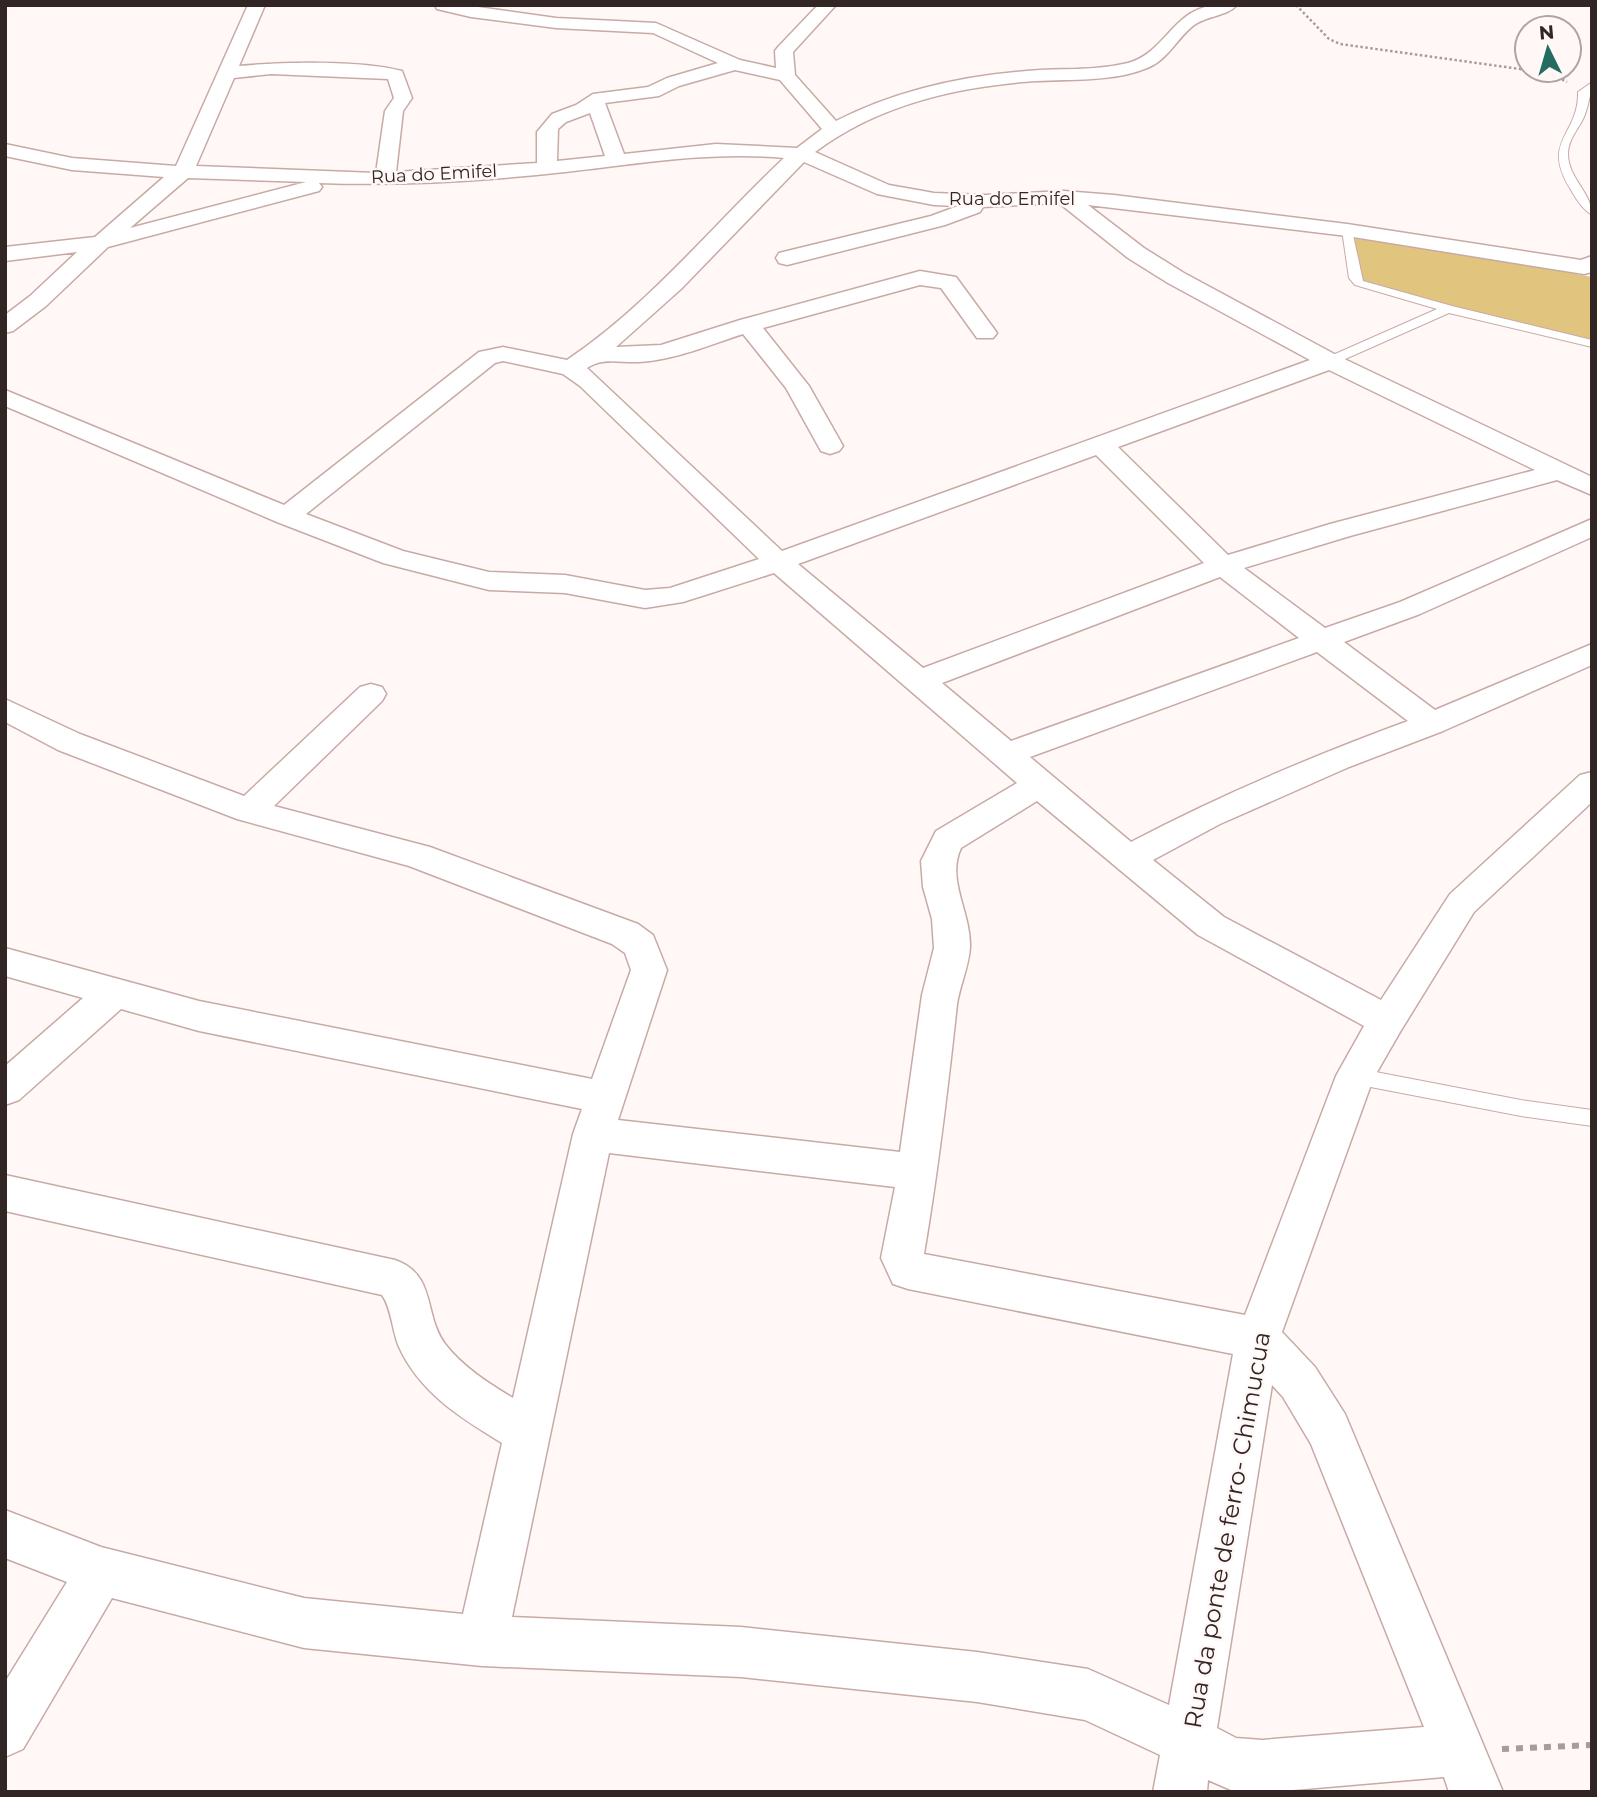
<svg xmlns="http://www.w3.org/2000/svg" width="1597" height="1797" viewBox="0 0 1597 1797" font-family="Montserrat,sans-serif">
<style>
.green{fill:#e1c57e}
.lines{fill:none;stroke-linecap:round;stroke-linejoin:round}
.service-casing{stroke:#c8aaa5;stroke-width:2}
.minor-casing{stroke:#c8aaa5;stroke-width:3}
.path-far1{stroke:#a69d9b;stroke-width:2.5;stroke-dasharray:2.5 2.5;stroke-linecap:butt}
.path{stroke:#a69d9b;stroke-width:6;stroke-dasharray:7 7;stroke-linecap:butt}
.service{fill:#fff;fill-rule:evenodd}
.minor{fill:#fff;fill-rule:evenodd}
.labels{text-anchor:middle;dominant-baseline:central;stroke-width:5;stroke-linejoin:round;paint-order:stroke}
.far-street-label{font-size:18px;fill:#322624;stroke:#fff8f7}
.near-street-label{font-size:24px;fill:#322624;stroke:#fff8f7}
</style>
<rect width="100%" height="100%" fill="#fff8f7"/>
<path class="green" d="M1350 238 1487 257 1592 277V344L1359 283Z"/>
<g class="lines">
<g class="service-casing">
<g id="service">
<path d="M1592 82C1592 89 1587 112 1583 119 1577 131 1568 140 1568 154 1568 178 1592 193 1592 215 1583 210 1576 199 1571 190 1540 140 1579 136 1578 92Z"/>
<path d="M1347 227 1352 230 1363 281 1452 306 1592 340V347L1449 313 1334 364H1326V358L1437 309 1355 285 1349 278 1342 230Z"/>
<path d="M1355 1068 1521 1100 1592 1110V1126L1521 1116 1355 1084 1348 1082 1345 1076 1348 1070Z"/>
</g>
</g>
<g class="minor-casing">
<path id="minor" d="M248 5H265L239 66C284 62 359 60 402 71L412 98 403 111 396 172 537 163V132L552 114 576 105 593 94 648 87 667 78 718 63 653 33 556 28 471 17 437 9 435 5H464L556 18 656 23 740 60 776 68 775 51 778 47 818 5H836L793 52 795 75 836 121C895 91 961 76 1027 71 1060 68 1095 71 1128 63 1163 54 1173 12 1210 6 1219 4 1229 5 1237 5 1227 16 1207 16 1194 25 1177 38 1168 60 1147 68 1113 82 1072 79 1036 81 959 86 877 105 815 152L889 185 934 193 985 195 1064 191 1114 195 1347 224 1581 260 1592 256V272L1584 274 1347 236 1088 205 1144 248 1184 273 1338 356 1592 477V495L1557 480 1350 536 1244 568 1325 628 1400 602 1592 519V537L1420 614 1344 642 1435 710 1592 644V665L1443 731 1349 767 1220 824 1153 860 1224 917 1381 1000 1450 894 1580 775 1592 772V802L1474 912 1400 1032 1373 1079 1282 1332 1315 1367 1345 1414 1503 1792H1449L1444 1777 1269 1792 1231 1790 1208 1780 1207 1792H1153L1160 1755 1085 1720 977 1702 741 1677 482 1666 304 1648 112 1598 23 1749 5 1757V1682L67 1582 5 1558V1510L101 1547 304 1598 463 1614 502 1443C461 1418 420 1393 399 1347 392 1331 392 1309 382 1295L5 1211V1175L395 1260C437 1275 423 1314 445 1344 463 1367 488 1383 513 1398L573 1134 582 1109 199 1031 121 1009 19 1100 5 1105V1066L83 998 5 976V948L199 1001 592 1079 631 970 625 953 612 944 409 866 237 819 58 750 5 722V699L80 734 244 796 360 687 371 684 382 687 386 694 382 701 274 806 430 847 638 924 653 935 667 970 618 1120 900 1152 922 995 934 948 932 919 923 887 921 861 936 831 1017 783 774 573 683 602 645 608 565 593 489 590 383 563 277 522 5 406V390L284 505 479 352 503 347 567 360C650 304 712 226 784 158 711 151 638 164 565 172 484 181 401 186 319 183L322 187 319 191 108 247 46 306 13 331 5 333V315L30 296 77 252 5 261V247L95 237 164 177 72 170 5 156V144L72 158 176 166ZM735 70 780 80 822 129 797 148 716 144 624 154 605 103 659 96 679 86ZM271 74 388 79 394 98 385 111 376 173 196 166 234 78ZM590 113 605 156 557 161 558 129 566 122ZM804 162 877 194 934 205 958 206 931 216 779 253 776 258 779 263 787 265 945 225 980 212 983 207 1059 203 1128 258 1168 283 1310 360 782 551 587 368C603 357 619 363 639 362 675 360 709 345 743 334L786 388 821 451 830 454 839 451 843 446 809 386 763 328 920 285 941 288 977 338H993L997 333 956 277 920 271 740 320 661 345 616 347 681 289ZM188 178 306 182 130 228ZM503 361 563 374 580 386 759 559 670 588 645 590 565 575 489 572 403 551 306 514 495 363ZM1329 370 1535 470 1330 524 1228 555 1118 447ZM1096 455 1204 563 923 668 798 564ZM1220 577 1299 638 1011 741 942 683ZM1317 652 1408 721C1313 756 1220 795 1131 842L1030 757ZM1037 801 1198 935 1364 1026 1336 1076 1245 1315 924 1254C938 1171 948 1088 957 1004 960 985 969 966 970 947 971 912 946 880 961 848ZM609 1153 895 1187 881 1258 893 1284 908 1289 1233 1354 1169 1705 1088 1669 977 1652 741 1627 512 1617ZM1272 1385 1283 1397 1311 1444 1424 1727 1262 1740 1236 1738 1217 1728Z"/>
</g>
<path class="path-far1" d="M1296 5 1329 39 1340 44 1549 73 1567 82"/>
<path class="path" d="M1502 1749 1592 1745"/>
<use href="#service" class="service"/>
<use href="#minor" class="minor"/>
</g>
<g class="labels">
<g class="far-street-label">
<text transform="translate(434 174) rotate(-3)">Rua do Emifel</text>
<text x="1012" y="199">Rua do Emifel</text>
</g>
<g class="near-street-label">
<text transform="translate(1227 1530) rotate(-80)">Rua da ponte de ferro- Chimucua</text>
</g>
</g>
<rect width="1597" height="1797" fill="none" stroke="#322624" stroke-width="14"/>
<g transform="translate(1548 49) rotate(355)"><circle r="33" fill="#fff8f7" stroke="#ada4a3" stroke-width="2"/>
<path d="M0-5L12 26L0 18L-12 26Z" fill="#256c60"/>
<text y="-10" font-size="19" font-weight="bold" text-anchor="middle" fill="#322624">N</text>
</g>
</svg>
